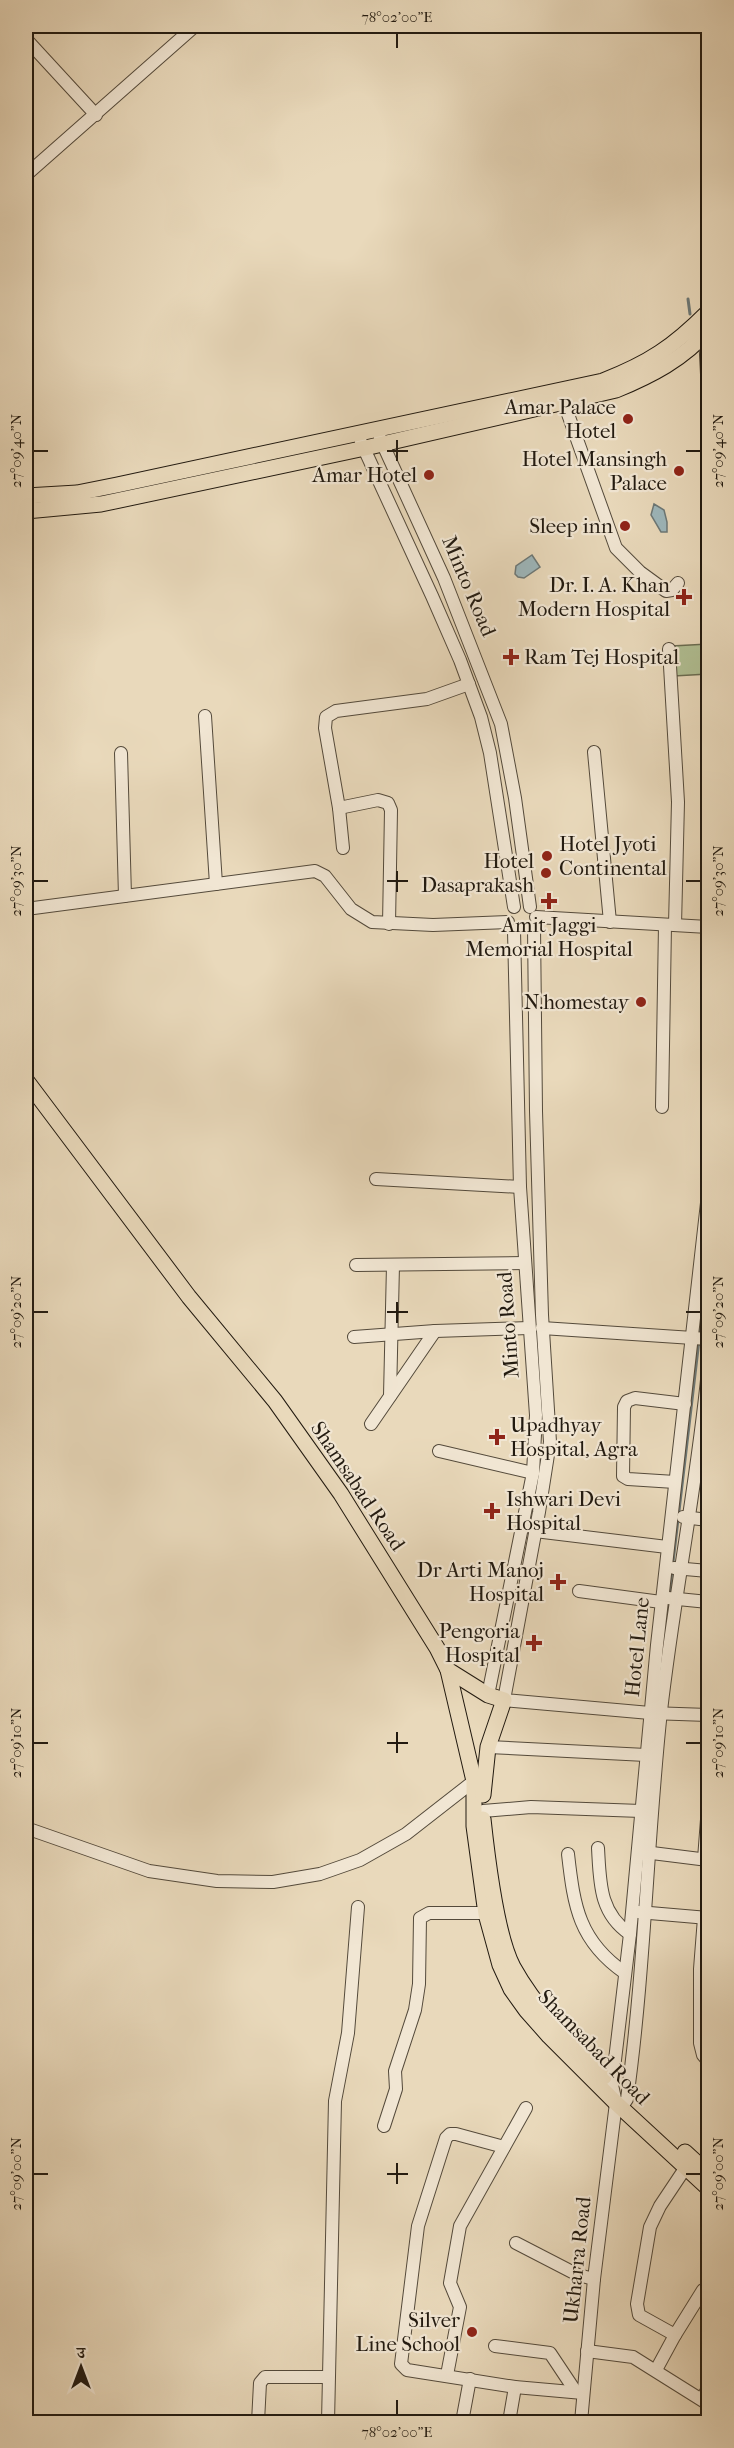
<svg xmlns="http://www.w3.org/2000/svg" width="734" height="2448" viewBox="0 0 734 2448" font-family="'IM FELL French Canon','Noto Serif Devanagari',serif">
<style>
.green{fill:#b1c094;stroke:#6a6d52;stroke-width:1.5}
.water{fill:#9db7bc;stroke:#6c7877;stroke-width:1.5}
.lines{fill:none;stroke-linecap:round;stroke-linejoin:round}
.stream{stroke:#6c7877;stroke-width:3}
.minor-casing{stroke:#544a3b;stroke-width:14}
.major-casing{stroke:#221a10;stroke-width:17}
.minor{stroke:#f1e6d3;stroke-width:12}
.major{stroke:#e9d9bb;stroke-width:15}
.ticks{fill:none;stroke:#221a10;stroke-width:2}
.poi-dot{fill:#8f2418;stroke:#f1e6d3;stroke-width:2}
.labels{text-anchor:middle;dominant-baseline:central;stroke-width:4.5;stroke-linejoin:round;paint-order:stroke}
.poi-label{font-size:21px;fill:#221a10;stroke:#f1e6d3;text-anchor:end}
.street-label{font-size:21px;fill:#221a10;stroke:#f1e6d3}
.neatline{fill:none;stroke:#221a10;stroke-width:2}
.ticks-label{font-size:15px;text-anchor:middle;fill:#221a10}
</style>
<rect width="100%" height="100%" fill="#e9d9bb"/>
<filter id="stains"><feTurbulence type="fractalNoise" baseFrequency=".00333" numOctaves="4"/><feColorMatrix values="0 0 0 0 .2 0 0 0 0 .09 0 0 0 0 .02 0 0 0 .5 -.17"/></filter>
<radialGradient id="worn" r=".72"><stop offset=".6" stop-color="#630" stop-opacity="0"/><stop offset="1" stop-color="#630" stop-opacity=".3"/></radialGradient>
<path class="green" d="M708 644V674L674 676 672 646Z"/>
<g class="water">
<path d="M654 504 664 510 667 522V532H661L651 515Z"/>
<path d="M532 555 540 567 524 578 518 577 515 574 516 566Z"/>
</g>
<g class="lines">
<g class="stream">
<path d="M688 299 690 314"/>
<path d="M700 1334 708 1255"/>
<path d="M669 1596 699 1340"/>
<path d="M662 1656 668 1603"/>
</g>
<g class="minor-casing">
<g id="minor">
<path d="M26 39 96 115"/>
<path d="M26 175 195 26"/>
<path d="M705 335 708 394"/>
<path d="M564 403 616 548 640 572 666 591 672 590 678 583"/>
<path d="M380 438 444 578 501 724 515 798 530 907"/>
<path d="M361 442 432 596 460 660 481 717 490 753 514 907"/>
<path d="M669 649 678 802 675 925"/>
<path d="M205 716 216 884"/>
<path d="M594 752 610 922"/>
<path d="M121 753 125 896"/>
<path d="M339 808 378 800 388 803 391 810 389 924"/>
<path d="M343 848 339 808 325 728 326 717 336 711 427 699 469 684"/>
<path d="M26 909 315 871 325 876 351 909 372 922 433 925 508 922"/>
<path d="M536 917 708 927"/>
<path d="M534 927 536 1111 542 1315 550 1442 539 1512 504 1700 650 1713 708 1715"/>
<path d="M662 1107 665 925"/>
<path d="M376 1179 520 1187"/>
<path d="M356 1265 525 1263"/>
<path d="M542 1328 708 1339"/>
<path d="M354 1337 435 1331 528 1328"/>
<path d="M390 1396 393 1265"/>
<path d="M371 1424 435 1331"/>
<path d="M439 1451 533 1473"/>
<path d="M675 1482 628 1479 623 1476 624 1407 627 1401 635 1398 685 1404"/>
<path d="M683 1517 708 1520"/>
<path d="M535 1531 667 1547"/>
<path d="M674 1568 708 1571"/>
<path d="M579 1591 661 1602"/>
<path d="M668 1598 708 1602"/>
<path d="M488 1695 533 1473 536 1415 520 1187 514 931"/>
<path d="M488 1747 646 1755"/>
<path d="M483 1811 531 1807 641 1811"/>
<path d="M26 1828 149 1871 217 1881 273 1882 320 1874 360 1860 406 1834 474 1781 480 1780"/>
<path d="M598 1848C600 1882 599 1913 630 1934"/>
<path d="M644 1852 708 1860"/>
<path d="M568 1854C574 1907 579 1941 625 1973"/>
<path d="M704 1859 708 1806"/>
<path d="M638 1912 708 1918"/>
<path d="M704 1918 700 1969V2043L703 2055 708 2061"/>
<path d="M621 2108 627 2099C645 1970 647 1840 661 1711 674 1597 697 1485 708 1370"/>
<path d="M384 2126 396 2089 395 2071 415 2010 419 1984 420 1918 429 1913H494"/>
<path d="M504 2147 456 2134H450L446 2138 418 2226 401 2364 407 2370 515 2387 583 2393"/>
<path d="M516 2243 578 2275 594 2279"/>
<path d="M675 2335 703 2290"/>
<path d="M495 2346 550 2353 576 2392"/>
<path d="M587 2351 633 2357 708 2404"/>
<path d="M656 2370 675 2335 639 2315 637 2304 650 2227 660 2206 686 2167"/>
<path d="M447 2375 460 2307 450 2283 460 2226 526 2108"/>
<path d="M702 2399 708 2388"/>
<path d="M258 2422 260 2383 265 2377H328"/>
<path d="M328 2422 335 2101 348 2033 358 1907"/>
<path d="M462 2422 470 2379"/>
<path d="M509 2422 515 2387"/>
<path d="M581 2422 594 2279 616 2103 612 2085 630 1934 657 1645 708 1194"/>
</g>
</g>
<g class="major-casing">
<g id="major">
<path d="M26 496 77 493 117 485 603 381C649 363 673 347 708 312"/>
<path d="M26 511 101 504 365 448 616 390C650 376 684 359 708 330"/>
<path d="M26 1080 189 1297 275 1401 341 1494 437 1648 448 1670 474 1781V1826L486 1914 500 1965 511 1989 526 2010 549 2036 616 2103 708 2188"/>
<path d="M448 1670 488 1695 504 1700 488 1747 483 1795"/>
<path d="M483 1819C487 1856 496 1935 513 1967 535 2007 571 2044 604 2077"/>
<path d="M685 2152 708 2173"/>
</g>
</g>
<use href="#minor" class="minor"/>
<use href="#major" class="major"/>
</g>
<path class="ticks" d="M397 33V48M397 440V461M33 451H48M387 451H408M686 451H701M397 871V892M33 881H48M387 881H408M686 881H701M397 1302V1323M33 1312H48M387 1312H408M686 1312H701M397 1732V1753M33 1743H48M387 1743H408M686 1743H701M397 2163V2184M33 2174H48M387 2174H408M686 2174H701M397 2400V2415"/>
<g class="poi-dot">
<circle cx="628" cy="419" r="6"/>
<circle cx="679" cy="471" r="6"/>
<circle cx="429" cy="475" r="6"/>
<circle cx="625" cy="526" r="6"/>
<path d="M681 588h6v6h6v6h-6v6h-6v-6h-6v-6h6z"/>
<path d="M508 648h6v6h6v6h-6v6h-6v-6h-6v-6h6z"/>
<circle cx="547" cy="856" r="6"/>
<circle cx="546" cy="873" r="6"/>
<path d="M546 892h6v6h6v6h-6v6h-6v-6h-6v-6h6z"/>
<circle cx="641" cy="1002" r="6"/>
<path d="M494 1428h6v6h6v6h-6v6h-6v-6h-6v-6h6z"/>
<path d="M489 1502h6v6h6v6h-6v6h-6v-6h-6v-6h6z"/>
<path d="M555 1573h6v6h6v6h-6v6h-6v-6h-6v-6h6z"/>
<path d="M531 1634h6v6h6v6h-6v6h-6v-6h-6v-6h6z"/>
<circle cx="472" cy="2332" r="6"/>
</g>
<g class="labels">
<g class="poi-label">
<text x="616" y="407">Amar Palace<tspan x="616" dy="24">Hotel</tspan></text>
<text x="667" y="459">Hotel Mansingh<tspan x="667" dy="24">Palace</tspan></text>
<text x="417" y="475">Amar Hotel</text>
<text x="613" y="526">Sleep inn</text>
<text x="670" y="585">Dr. I. A. Khan<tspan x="670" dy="24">Modern Hospital</tspan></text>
<text x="524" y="657" text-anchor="start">Ram Tej Hospital</text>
<text x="559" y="844" text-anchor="start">Hotel Jyoti<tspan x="559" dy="24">Continental</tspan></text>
<text x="534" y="861">Hotel<tspan x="534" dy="24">Dasaprakash</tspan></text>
<text x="549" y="925" text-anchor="middle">Amit Jaggi<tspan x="549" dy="24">Memorial Hospital</tspan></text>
<text x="629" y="1002">N.homestay</text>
<text x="510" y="1425" text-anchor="start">Upadhyay<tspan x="510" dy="24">Hospital, Agra</tspan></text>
<text x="506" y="1499" text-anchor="start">Ishwari Devi<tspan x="506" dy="24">Hospital</tspan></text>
<text x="544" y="1570">Dr Arti Manoj<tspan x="544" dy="24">Hospital</tspan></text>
<text x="520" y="1631">Pengoria<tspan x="520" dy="24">Hospital</tspan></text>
<text x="460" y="2320">Silver<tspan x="460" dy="24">Line School</tspan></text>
</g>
<g class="street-label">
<text transform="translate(469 586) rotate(67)">Minto Road</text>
<text transform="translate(508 1325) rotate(-94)">Minto Road</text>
<text transform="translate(358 1486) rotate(56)">Shamsabad Road</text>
<text transform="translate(637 1647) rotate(-84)">Hotel Lane</text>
<text transform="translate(594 2047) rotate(46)">Shamsabad Road</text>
<text transform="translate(577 2260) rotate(-84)">Ukharra Road</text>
</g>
</g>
<rect width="734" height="2448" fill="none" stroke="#e9d9bb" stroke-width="66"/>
<g transform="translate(81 2367)" stroke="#f1e6d3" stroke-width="4.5" paint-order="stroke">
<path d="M0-4.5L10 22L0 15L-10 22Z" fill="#221a10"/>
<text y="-9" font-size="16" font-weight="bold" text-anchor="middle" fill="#221a10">उ</text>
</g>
<rect x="33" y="33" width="668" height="2382" class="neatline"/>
<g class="ticks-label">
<text x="397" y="22">78°02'00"E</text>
<text transform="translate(16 451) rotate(-90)" y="5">27°09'40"N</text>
<text transform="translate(718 451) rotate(-90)" y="5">27°09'40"N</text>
<text transform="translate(16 881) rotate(-90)" y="5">27°09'30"N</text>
<text transform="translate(718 881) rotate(-90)" y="5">27°09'30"N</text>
<text transform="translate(16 1312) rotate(-90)" y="5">27°09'20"N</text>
<text transform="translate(718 1312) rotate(-90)" y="5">27°09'20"N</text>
<text transform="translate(16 1743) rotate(-90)" y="5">27°09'10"N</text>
<text transform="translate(718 1743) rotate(-90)" y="5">27°09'10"N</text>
<text transform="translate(16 2174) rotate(-90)" y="5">27°09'00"N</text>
<text transform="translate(718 2174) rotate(-90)" y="5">27°09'00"N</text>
<text x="397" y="2437">78°02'00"E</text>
</g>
<rect width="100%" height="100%" filter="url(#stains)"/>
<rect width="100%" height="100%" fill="url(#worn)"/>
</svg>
